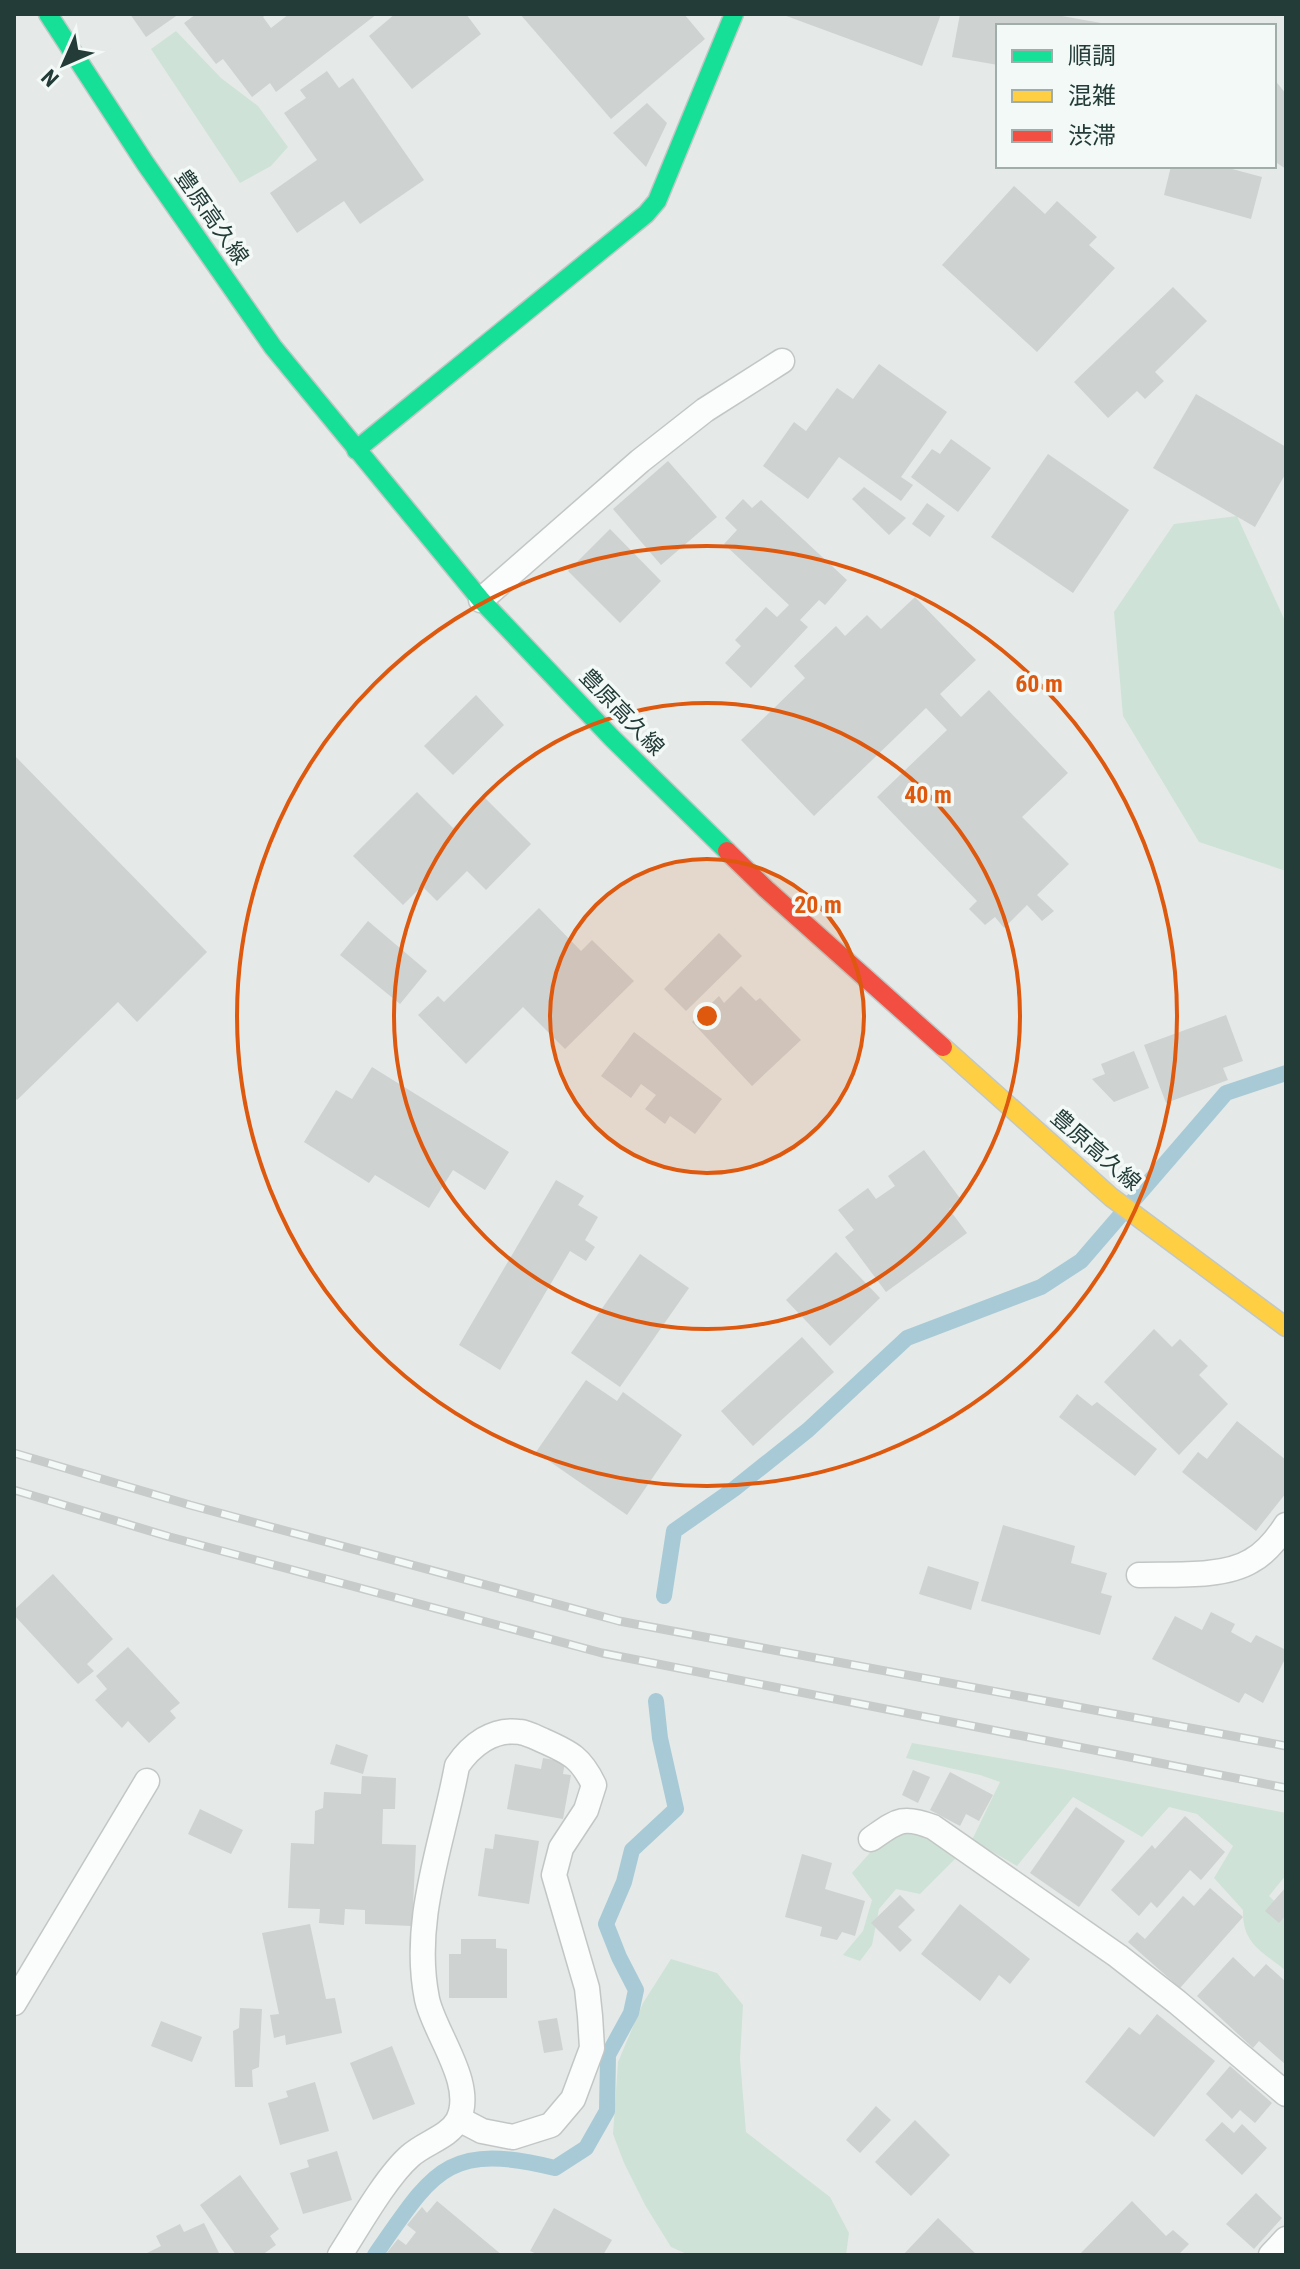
<svg xmlns="http://www.w3.org/2000/svg" width="1300" height="2269" viewBox="0 0 1300 2269" font-family="'Roboto Condensed','Noto Sans JP',sans-serif">
<style>
.green{fill:#cfe2d7}
.lines{fill:none;stroke-linecap:round;stroke-linejoin:round}
.stream{stroke:#a8cad6;stroke-width:16}
.building{fill:#ced2d1}
.lane-casing{stroke:#c2c7c5;stroke-width:27}
.fast-casing{stroke:#c1c7c5;stroke-width:21}
.slow-casing{stroke:#c1c7c5;stroke-width:21}
.jam-casing{stroke:#c1c7c5;stroke-width:21}
.lane{stroke:#fbfcfc;stroke-width:24}
.fast{stroke:#16e098;stroke-width:18}
.slow{stroke:#ffcf43;stroke-width:18}
.jam{stroke:#f24e42;stroke-width:18}
.rail-casing{stroke:#c7cbca;stroke-width:9}
.rail{stroke:#f3f9f6;stroke-width:6;stroke-dasharray:18;stroke-linecap:butt}
.ring{fill:none;stroke:#de580e;stroke-width:4}
.labels{text-anchor:middle;dominant-baseline:central;stroke-width:7;stroke-linejoin:round;paint-order:stroke}
.street-label{font-size:22px;fill:#233c38;stroke:#f3f9f6}
.centre{fill:#de580e;stroke:#f3f9f6;stroke-width:4}
.ring-label{font-size:24px;text-anchor:middle;font-weight:bold;fill:#de580e;stroke:#f3f9f6;stroke-width:7;stroke-linejoin:round;paint-order:stroke}
</style>
<rect width="100%" height="100%" fill="#e5eae8"/>
<g class="green">
<path d="M176 31 221 78 258 106 288 147 271 166 240 183 151 49Z"/>
<path d="M1237 516 1286 623V871L1199 842 1123 716 1114 612 1174 524Z"/>
<path d="M912 1743 1062 1769 1286 1813V1875L1269 1896 1286 1912V1971C1262 1951 1242 1944 1243 1910L1214 1878 1233 1846 1197 1814 1169 1807 1142 1837 1073 1797 1017 1866 972 1840 1000 1782 980 1775 906 1758Z"/>
<path d="M907 1829 924 1830 960 1854 920 1894 896 1889 879 1909 872 1945 860 1961 843 1955 863 1931 872 1900 852 1873 876 1846Z"/>
<path d="M671 1959 717 1973 743 2005 740 2059 746 2132 830 2197 849 2233 846 2255H689L671 2247 645 2205 624 2163 613 2134 618 2062 643 2003Z"/>
</g>
<g class="lines">
<g class="stream">
<path d="M664 1596 674 1531 734 1489 808 1430 907 1338 1041 1287 1081 1261 1226 1093 1286 1073"/>
<path d="M375 2255C433 2172 446 2141 555 2168L586 2148 607 2111 608 2055 631 2013 636 1990 619 1957 606 1924 624 1882 632 1850 676 1809 660 1738 656 1701"/>
</g>
</g>
<g class="building">
<path d="M130 14H179L146 37Z"/>
<path d="M196 14H267L263 17 271 28 289 14H377L276 92 270 83 252 97 223 59 216 64 184 23Z"/>
<path d="M395 14H466L481 34 412 89 369 36Z"/>
<path d="M520 14H684L705 39 611 119Z"/>
<path d="M781 14H941L922 66Z"/>
<path d="M960 14H1062V16L1101 23V26H998V65L952 57Z"/>
<path d="M327 71 339 88 353 78 424 180 360 224 344 201 297 233 270 193 317 160 284 113 306 98 300 90Z"/>
<path d="M1274 79 1286 94V169L1274 161Z"/>
<path d="M647 103 667 123 646 167 613 133Z"/>
<path d="M1171 166H1221L1262 177 1251 219 1164 195Z"/>
<path d="M1014 186 1045 214 1057 201 1097 237 1089 245 1115 268 1037 352 942 265Z"/>
<path d="M1173 287 1207 321 1155 372 1164 381 1145 399 1137 391 1108 418 1074 382Z"/>
<path d="M879 364 947 412 901 477 913 485 901 501 839 457 808 499 763 466 794 422 806 431 837 388 853 399Z"/>
<path d="M1196 394 1286 447V473L1255 527 1153 468Z"/>
<path d="M951 439 991 468 958 512 911 477 932 449 940 454Z"/>
<path d="M1048 454 1129 510 1073 593 991 537Z"/>
<path d="M668 461 717 517 661 565 613 509Z"/>
<path d="M864 487 906 518 889 535 852 499Z"/>
<path d="M743 499 752 508 761 500 847 580 825 605 819 600 800 620 808 627 751 688 725 663 741 646 735 640 766 607 777 617 789 605 724 544 737 530 725 518Z"/>
<path d="M927 503 945 516 930 537 912 524Z"/>
<path d="M610 529 661 581 620 623 568 571Z"/>
<path d="M915 597 976 660 940 694 961 717 989 690 1068 773 1022 817 1069 864 1037 895 1054 911 1042 921 1027 905 1004 928 995 917 985 925 969 909 977 901 877 797 947 730 926 708 814 816 741 740 805 678 794 666 836 626 845 636 867 615 881 629Z"/>
<path d="M476 695 504 725 453 775 424 746Z"/>
<path d="M14 755 207 952 137 1022 118 1002 17 1100 14 1097Z"/>
<path d="M417 792 453 828 484 797 531 844 486 890 467 871 437 901 422 886 403 905 353 856Z"/>
<path d="M539 908 581 951 592 940 634 981 565 1049 523 1007 466 1064 418 1015 438 996 444 1002Z"/>
<path d="M368 921 427 971 400 1004 340 955Z"/>
<path d="M719 933 742 956 686 1011 664 989Z"/>
<path d="M741 986 756 1001 760 998 801 1040 752 1086 692 1022 719 996 724 1003Z"/>
<path d="M1226 1015 1243 1061 1223 1068 1228 1080 1166 1103 1144 1045Z"/>
<path d="M634 1032 722 1099 695 1134 670 1116 665 1124 645 1109 656 1095 641 1084 631 1098 601 1076Z"/>
<path d="M1134 1051 1149 1088 1114 1102 1092 1079 1105 1074 1101 1064Z"/>
<path d="M372 1067 509 1152 485 1190 453 1170 429 1208 375 1175 369 1183 304 1142 336 1090 352 1099Z"/>
<path d="M924 1150 962 1201 949 1209 967 1233 886 1292 845 1237 854 1230 838 1210 868 1188 876 1199 895 1186 888 1176Z"/>
<path d="M556 1180 584 1196 578 1205 598 1217 585 1240 595 1247 586 1261 570 1251 500 1370 459 1345Z"/>
<path d="M836 1252 880 1298 830 1346 786 1300Z"/>
<path d="M640 1254 689 1288 620 1387 571 1353Z"/>
<path d="M1154 1329 1172 1347 1180 1339 1208 1366 1199 1375 1228 1404 1179 1455 1104 1382Z"/>
<path d="M802 1337 834 1372 753 1446 721 1411Z"/>
<path d="M586 1380 617 1401 623 1392 682 1435 627 1515 536 1452Z"/>
<path d="M1077 1394 1092 1406 1097 1402 1157 1449 1135 1476 1059 1417Z"/>
<path d="M1237 1421 1286 1460V1493L1256 1531 1182 1472 1198 1452 1207 1459Z"/>
<path d="M1003 1525 1075 1546 1071 1563 1107 1573 1101 1593 1112 1596 1100 1635 981 1601Z"/>
<path d="M928 1566 979 1582 971 1610 919 1594Z"/>
<path d="M53 1574 113 1639 87 1664 94 1671 78 1684 14 1615V1610Z"/>
<path d="M1211 1612 1235 1624 1231 1632 1251 1643 1256 1635 1286 1650V1657L1263 1703 1245 1693 1239 1703 1152 1659 1175 1616 1202 1630Z"/>
<path d="M128 1647 180 1703 170 1711 176 1718 149 1743 128 1721 122 1728 95 1700 107 1689 96 1676Z"/>
<path d="M336 1744 368 1755 363 1774 330 1764Z"/>
<path d="M543 1758 565 1762 563 1774 571 1775 563 1819 507 1809 515 1764 541 1769Z"/>
<path d="M913 1770 930 1777 918 1803 902 1795Z"/>
<path d="M950 1772 993 1795 979 1821 966 1814 960 1826 930 1810Z"/>
<path d="M362 1776 396 1778 395 1809H383L382 1844 416 1845 412 1926 365 1924V1910L345 1909 344 1925 319 1923 320 1909 288 1908 291 1843 314 1844 315 1811 323 1808 324 1792 361 1794Z"/>
<path d="M1076 1807 1125 1841 1079 1907 1030 1873Z"/>
<path d="M200 1809 243 1830 231 1854 188 1834Z"/>
<path d="M1185 1816 1225 1852 1201 1880 1190 1870 1157 1908 1151 1902 1139 1916 1111 1890 1152 1845 1155 1849Z"/>
<path d="M495 1834 539 1841 529 1904 478 1896 485 1848 493 1849Z"/>
<path d="M802 1854 832 1863 825 1889 865 1901 855 1936 842 1932 837 1940 820 1936 822 1927 785 1917Z"/>
<path d="M1286 1887V1915L1279 1923 1265 1911Z"/>
<path d="M1210 1888 1243 1917 1180 1988 1128 1942 1137 1932 1145 1939 1183 1896 1194 1906Z"/>
<path d="M900 1895 915 1910 898 1927 912 1940 900 1952 871 1923Z"/>
<path d="M960 1904 1030 1959 1010 1984 999 1975 980 2001 921 1954Z"/>
<path d="M310 1924 326 1999 335 1998 342 2033 286 2045 285 2035 274 2038 270 2015 279 2014 262 1933Z"/>
<path d="M461 1939H496V1948L507 1949V1998H449V1954H461Z"/>
<path d="M1233 1957 1254 1977 1266 1964 1286 1982V2065L1259 2041 1253 2048 1197 1996Z"/>
<path d="M240 2008 262 2009 259 2067 252 2070 253 2087H235L233 2031 239 2028Z"/>
<path d="M1157 2014 1215 2061 1154 2137 1085 2082 1129 2027 1140 2035Z"/>
<path d="M557 2018 563 2050 544 2053 538 2021Z"/>
<path d="M161 2021 202 2037 192 2062 151 2046Z"/>
<path d="M392 2046 415 2104 373 2120 350 2063Z"/>
<path d="M1230 2066 1272 2103 1255 2123 1240 2110 1232 2119 1206 2094Z"/>
<path d="M315 2082 329 2131 280 2145 268 2103 288 2097 286 2091Z"/>
<path d="M876 2106 891 2120 860 2153 846 2140Z"/>
<path d="M915 2120 950 2155 911 2196 875 2162Z"/>
<path d="M1222 2122 1234 2133 1242 2124 1267 2148 1242 2175 1205 2140Z"/>
<path d="M337 2151 352 2200 303 2214 290 2173 309 2167 307 2160Z"/>
<path d="M240 2175 279 2229 270 2236 276 2245 262 2255H236L200 2205Z"/>
<path d="M1256 2193 1282 2218 1254 2249 1226 2224Z"/>
<path d="M437 2201 502 2255H385L398 2239 406 2245 416 2232 407 2225 422 2207 427 2213Z"/>
<path d="M1132 2201 1166 2236 1173 2230 1189 2244 1178 2255H1079Z"/>
<path d="M554 2208 612 2240 603 2255H539L530 2251Z"/>
<path d="M938 2218 977 2255H903Z"/>
<path d="M204 2223 220 2255H143L161 2246 156 2236 180 2224 184 2232Z"/>
</g>
<g class="lines">
<g class="lane-casing">
<g id="lane">
<path d="M481 600 640 461 705 410 782 361"/>
<path d="M1139 1575C1172 1574 1223 1578 1251 1561 1266 1553 1277 1539 1286 1525"/>
<path d="M871 1839C897 1821 902 1815 933 1827L1118 1956 1177 2002 1286 2094"/>
<path d="M14 2003 147 1781"/>
<path d="M340 2255C358 2227 386 2177 410 2156 424 2143 449 2137 458 2120 476 2084 434 2033 427 1999 411 1920 443 1843 457 1766 471 1745 493 1728 520 1732 528 1733 537 1738 544 1741 571 1753 581 1758 594 1785L586 1810 561 1848 554 1875 587 1988 590 2016 592 2048 573 2099 551 2125 513 2137 482 2131 459 2119"/>
<path d="M1271 2255 1286 2239"/>
</g>
</g>
<g class="fast-casing">
<g id="fast">
<path d="M48 14 145 163 273 347 481 600 612 738 727 851"/>
<path d="M356 450 646 214 657 201 734 14"/>
</g>
</g>
<g class="slow-casing">
<path id="slow" d="M943 1047 1111 1197 1286 1327"/>
</g>
<g class="jam-casing">
<path id="jam" d="M727 851 766 889 943 1047"/>
</g>
<use href="#lane" class="lane"/>
<use href="#fast" class="fast"/>
<use href="#slow" class="slow"/>
<use href="#jam" class="jam"/>
<g class="rail-casing">
<g id="rail">
<path d="M14 1453 190 1505 619 1621 1286 1746"/>
<path d="M14 1490 170 1537 602 1653 1286 1788"/>
</g>
</g>
<use href="#rail" class="rail"/>
</g>
<circle cx="707" cy="1016" r="157" fill="#de580e" fill-opacity=".12"/>
<g class="ring">
<circle cx="707" cy="1016" r="157"/>
<circle cx="707" cy="1016" r="313"/>
<circle cx="707" cy="1016" r="470"/>
</g>
<g class="labels">
<g class="street-label">
<text transform="translate(212 217) rotate(55)">豊原高久線</text>
<text transform="translate(622 712) rotate(46)">豊原高久線</text>
<text transform="translate(1096 1150) rotate(41)">豊原高久線</text>
</g>
</g>
<circle cx="707" cy="1016" r="12" class="centre"/>
<g class="ring-label">
<text x="1039" y="692">60 m</text>
<text x="928" y="803">40 m</text>
<text x="818" y="913">20 m</text>
</g>
<rect width="1300" height="2269" fill="none" stroke="#233c38" stroke-width="32"/>
<rect x="996" y="24" width="280" height="144" fill="#f3f9f6" stroke="#a0adaa" stroke-width="2"/>
<rect x="1012" y="50" width="40" height="12" fill="#16e098" stroke="#a0adaa" stroke-width="2"/>
<text x="1068" y="64" font-size="24" fill="#233c38">順調</text>
<rect x="1012" y="90" width="40" height="12" fill="#ffcf43" stroke="#a0adaa" stroke-width="2"/>
<text x="1068" y="104" font-size="24" fill="#233c38">混雑</text>
<rect x="1012" y="130" width="40" height="12" fill="#f24e42" stroke="#a0adaa" stroke-width="2"/>
<text x="1068" y="144" font-size="24" fill="#233c38">渋滞</text>
<g transform="translate(64 64) rotate(225)" stroke="#f3f9f6" stroke-width="6" paint-order="stroke">
<path d="M0-6L14 30L0 20L-14 30Z" fill="#233c38"/>
<text y="-12" font-size="22" font-weight="bold" text-anchor="middle" fill="#233c38">N</text>
</g>
</svg>
